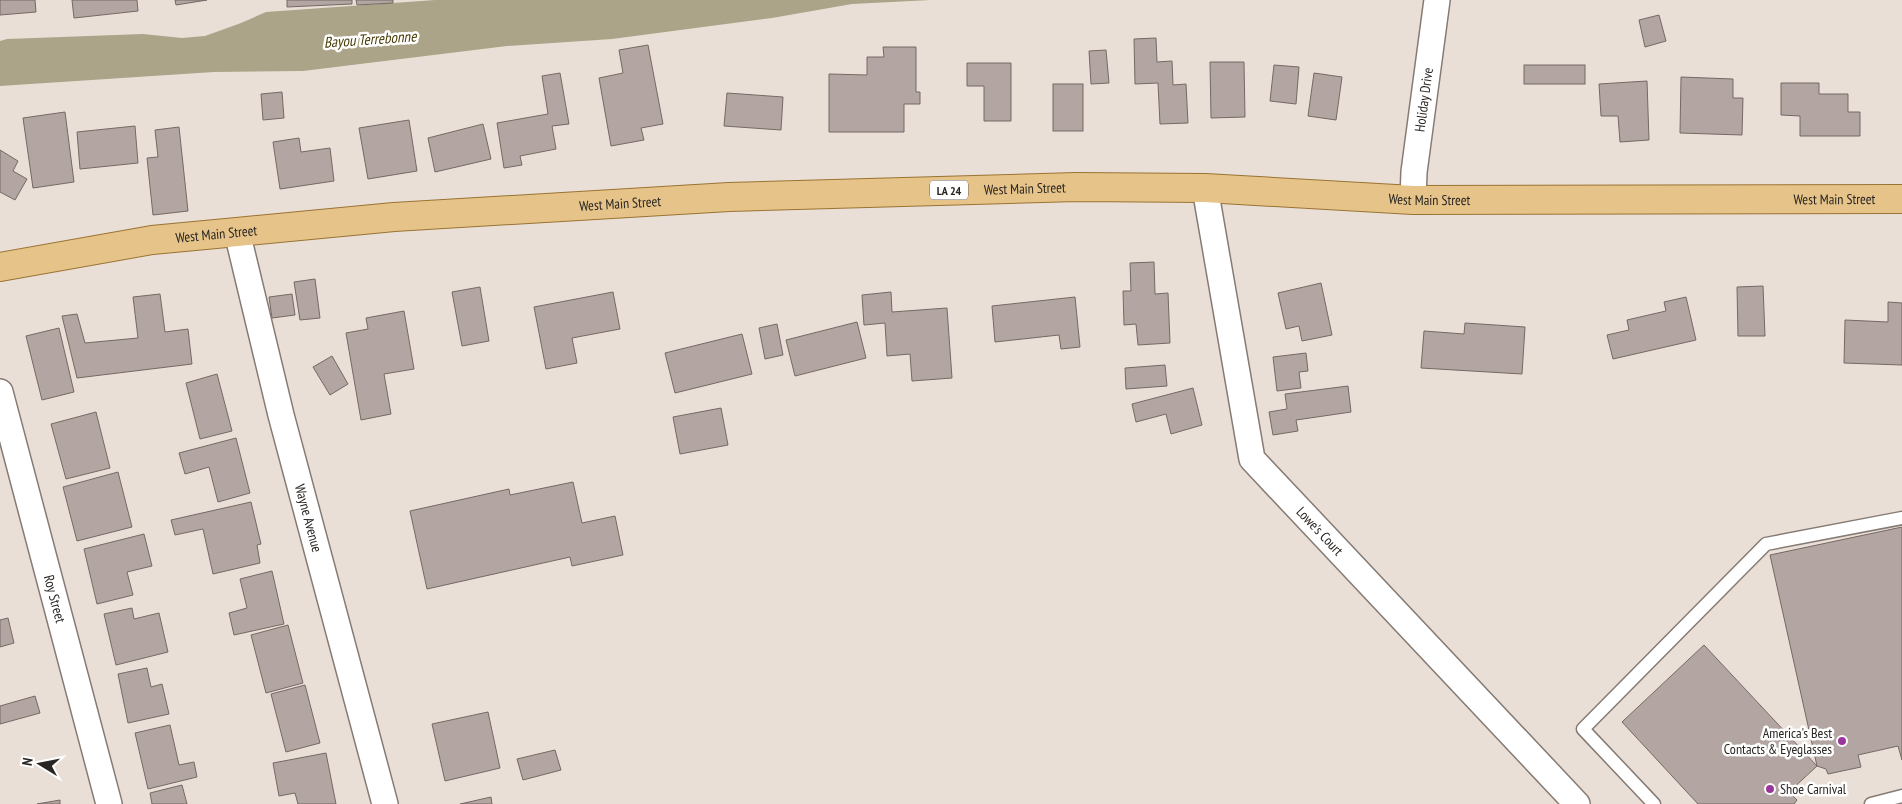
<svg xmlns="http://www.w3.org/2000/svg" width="1902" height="804" viewBox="0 0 1902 804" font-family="'PT Sans Narrow',sans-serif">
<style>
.water{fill:#aba488}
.building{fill:#b3a6a2;stroke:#746964}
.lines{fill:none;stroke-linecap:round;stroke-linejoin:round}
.service-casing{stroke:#857b74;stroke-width:15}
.minor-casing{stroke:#857b74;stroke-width:28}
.primary-casing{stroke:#997332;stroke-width:30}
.service{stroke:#fff;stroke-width:12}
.minor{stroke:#fff;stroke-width:25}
.primary{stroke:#e6c489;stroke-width:28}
.poi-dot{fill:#9a369c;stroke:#fff;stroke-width:2}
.labels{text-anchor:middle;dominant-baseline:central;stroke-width:5;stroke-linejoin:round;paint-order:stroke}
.shield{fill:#fff;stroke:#696664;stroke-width:1}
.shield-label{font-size:12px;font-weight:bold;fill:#292522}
.street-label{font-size:14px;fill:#292522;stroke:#fff}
.poi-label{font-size:14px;fill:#292522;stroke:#fff;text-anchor:end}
.water-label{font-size:15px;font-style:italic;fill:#493d07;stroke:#fff}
</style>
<rect width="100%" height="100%" fill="#eadfd7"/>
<path class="water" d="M435 0H931L852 4 772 18 612 39 507 46 303 71 214 72 0 86V41L7 39 143 34 182 38 205 36 241 23 266 12Z"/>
<g class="building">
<path d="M0 0H35L36 12 0 15Z"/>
<path d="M72 0H137L138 11 74 18Z"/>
<path d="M175 0H207L176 5Z"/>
<path d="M287 0H352V4L287 7Z"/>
<path d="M356 0H393V3L357 5Z"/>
<path d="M1659 15 1666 41 1645 47 1639 20Z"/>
<path d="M1156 38 1157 62 1172 61 1173 85 1186 84 1188 123 1160 124 1158 83 1135 84 1134 39Z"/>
<path d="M648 45 663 124 641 128 644 140 611 146 599 78 623 73 619 50Z"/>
<path d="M883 47H916V92H920V104H904V132H829V74L867 75V57H884Z"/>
<path d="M1106 50 1109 83 1091 84 1089 51Z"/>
<path d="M1210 62H1244L1245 117 1211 118Z"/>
<path d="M967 63H1011V121H984V86H967Z"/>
<path d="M1274 65 1299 67 1296 104 1270 101Z"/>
<rect x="1524" y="65" width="61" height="19"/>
<path d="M560 73 569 124 552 126 556 149 520 156 522 165 504 168 497 123 548 114 542 76Z"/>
<path d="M1314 73 1342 77 1336 120 1308 116Z"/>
<path d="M1681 77 1733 79V98H1743L1742 135 1680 133Z"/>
<path d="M1647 81 1649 140 1620 142 1618 116H1601L1599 84Z"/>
<path d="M1781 83H1819V94H1848V112H1860V136H1800V116L1781 115Z"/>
<rect x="1053" y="84" width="30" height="47"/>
<path d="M282 92 284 118 263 120 261 94Z"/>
<path d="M727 93 783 97 781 130 724 126Z"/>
<path d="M65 112 74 182 33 188 23 118Z"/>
<path d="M409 120 417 171 368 179 359 128Z"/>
<path d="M483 124 491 159 435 172 428 138Z"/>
<path d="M135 126 138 163 80 169 77 132Z"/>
<path d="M179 127 188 211 153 215 147 158 158 157 155 130Z"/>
<path d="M299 138 301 152 330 148 334 181 280 189 273 142Z"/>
<path d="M0 150 18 161 13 171 27 179 15 200 0 192Z"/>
<path d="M1154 262 1155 294 1168 293 1170 343 1138 345 1136 324 1124 325 1123 291H1131L1130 263Z"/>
<path d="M315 279 320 318 300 320 294 282Z"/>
<path d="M1321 283 1332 335 1302 341 1299 326 1286 329 1278 293Z"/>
<path d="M1763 286 1765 336H1738L1737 287Z"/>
<path d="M480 287 489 341 462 346 452 292Z"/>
<path d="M613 292 620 329 572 338 577 363 546 369 534 307Z"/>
<path d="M891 292 892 312 947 308 952 378 912 381 910 354 887 356 885 323 864 325 862 295Z"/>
<path d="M160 294 165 332 188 329 192 364 77 378 62 316 77 314 85 343 138 338 133 297Z"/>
<path d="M292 294 295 315 272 318 269 297Z"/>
<path d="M1075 297 1080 347 1061 349 1059 335 995 342 992 306Z"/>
<path d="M1686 297 1696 340 1613 359 1607 335 1629 330 1627 320 1666 311 1664 302Z"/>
<path d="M1888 302 1902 303V365L1844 363 1845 320 1888 322Z"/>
<path d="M404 311 414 369 384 374 391 414 361 420 346 333 368 329 366 318Z"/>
<path d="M857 322 866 358 795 376 786 340Z"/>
<path d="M1465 323 1525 327 1522 374 1421 368 1424 331 1464 334Z"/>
<path d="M777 324 783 355 765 359 759 328Z"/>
<path d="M59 328 74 392 42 400 26 336Z"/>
<path d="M742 334 752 374 675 393 665 353Z"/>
<path d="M1306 353 1308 371 1299 372 1301 388 1277 391 1273 357Z"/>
<path d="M332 356 348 384 330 395 313 367Z"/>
<path d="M1165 365 1167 386 1126 389 1125 368Z"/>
<path d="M217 374 232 431 200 439 186 383Z"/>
<path d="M1348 386 1351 412 1296 420 1298 431 1273 435 1269 412 1287 409 1285 394Z"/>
<path d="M1193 388 1202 425 1171 434 1166 414 1136 422 1132 404Z"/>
<path d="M721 408 728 445 680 454 673 417Z"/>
<path d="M96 412 110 468 66 479 51 424Z"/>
<path d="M236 438 250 493 218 502 209 467 185 474 179 453Z"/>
<path d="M118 472 132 527 77 541 63 487Z"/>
<path d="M573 482 582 523 615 516 623 555 572 566 570 557 427 589 410 511 509 489 510 495Z"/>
<path d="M251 502 261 544 257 545 260 563 213 574 203 529 175 535 171 520Z"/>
<path d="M1902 527V760L1898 746 1858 755 1861 767 1828 774 1826 769 1817 766 1770 555Z"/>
<path d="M144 534 152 566 127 572 133 595 97 604 84 549Z"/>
<path d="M272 571 284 624 234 635 229 613 247 608 240 579Z"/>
<path d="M132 608 134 619 159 613 168 652 116 665 104 614Z"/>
<path d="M8 618 14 643 0 647V620Z"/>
<path d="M288 625 303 683 266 693 251 635Z"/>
<path d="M1704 645 1817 766 1789 792 1797 800 1794 804H1698L1622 722Z"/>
<path d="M147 668 151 687 162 684 169 714 128 723 118 674Z"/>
<path d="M305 685 320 743 286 752 271 694Z"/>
<path d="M35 696 40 713 0 724V706Z"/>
<path d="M488 712 500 768 445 781 432 724Z"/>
<path d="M170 725 179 765 194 762 197 777 148 789 135 733Z"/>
<path d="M555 750 561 770 523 780 517 759Z"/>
<path d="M326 753 336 804H298L295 793 279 796 273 763Z"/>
<path d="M182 785 187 804H152L150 793Z"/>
<path d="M491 797 492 804H460Z"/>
<path d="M60 800V804H37Z"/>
</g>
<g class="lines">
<g class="service-casing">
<g id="service">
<path d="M1654 804 1583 729 1766 544 1902 518"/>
<path d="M1871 804 1902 796"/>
</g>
</g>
<g class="minor-casing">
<g id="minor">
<path id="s1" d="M1205 188 1252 459 1577 804"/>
<path id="s2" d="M1413 200 1414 172 1437 0"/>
<path id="s3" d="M237 232 281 415 385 804"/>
<path id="s4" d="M0 392 109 804"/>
</g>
</g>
<g class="primary-casing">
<g id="primary">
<path id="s5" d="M0 267 152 240 237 232 394 217 729 197 1076 187 1205 188 1413 200 1902 199"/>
</g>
</g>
<use href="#service" class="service"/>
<use href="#minor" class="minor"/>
<use href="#primary" class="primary"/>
</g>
<g class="poi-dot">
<circle cx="1842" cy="741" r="5"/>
<circle cx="1770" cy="789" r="5"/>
</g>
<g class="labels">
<rect class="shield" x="930" y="180.5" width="38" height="19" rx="4"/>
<g class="shield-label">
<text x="949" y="190">LA 24</text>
</g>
<g class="street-label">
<text stroke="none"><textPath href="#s2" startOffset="101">Holiday Drive</textPath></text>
<text stroke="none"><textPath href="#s5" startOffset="1029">West Main Street</textPath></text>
<text stroke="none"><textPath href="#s5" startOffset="1434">West Main Street</textPath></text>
<text stroke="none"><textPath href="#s5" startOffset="1839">West Main Street</textPath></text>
<text stroke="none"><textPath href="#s5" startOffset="624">West Main Street</textPath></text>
<text stroke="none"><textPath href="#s5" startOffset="219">West Main Street</textPath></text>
<text stroke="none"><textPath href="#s3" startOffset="295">Wayne Avenue</textPath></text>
<text stroke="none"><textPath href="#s1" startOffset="374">Lowe's Court</textPath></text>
<text stroke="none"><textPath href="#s4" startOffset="214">Roy Street</textPath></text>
</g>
<g class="poi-label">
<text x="1832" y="733">America's Best<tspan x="1832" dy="16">Contacts &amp; Eyeglasses</tspan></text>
<text x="1780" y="789" text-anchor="start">Shoe Carnival</text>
</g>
<g class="water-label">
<text transform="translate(370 39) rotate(-4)">Bayou Terrebonne</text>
</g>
</g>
<g transform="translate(40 764) rotate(280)" stroke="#ffffff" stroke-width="4" paint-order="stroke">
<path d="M0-4L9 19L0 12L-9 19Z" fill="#292522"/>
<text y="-8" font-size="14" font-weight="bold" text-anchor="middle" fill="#292522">N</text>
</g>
</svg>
